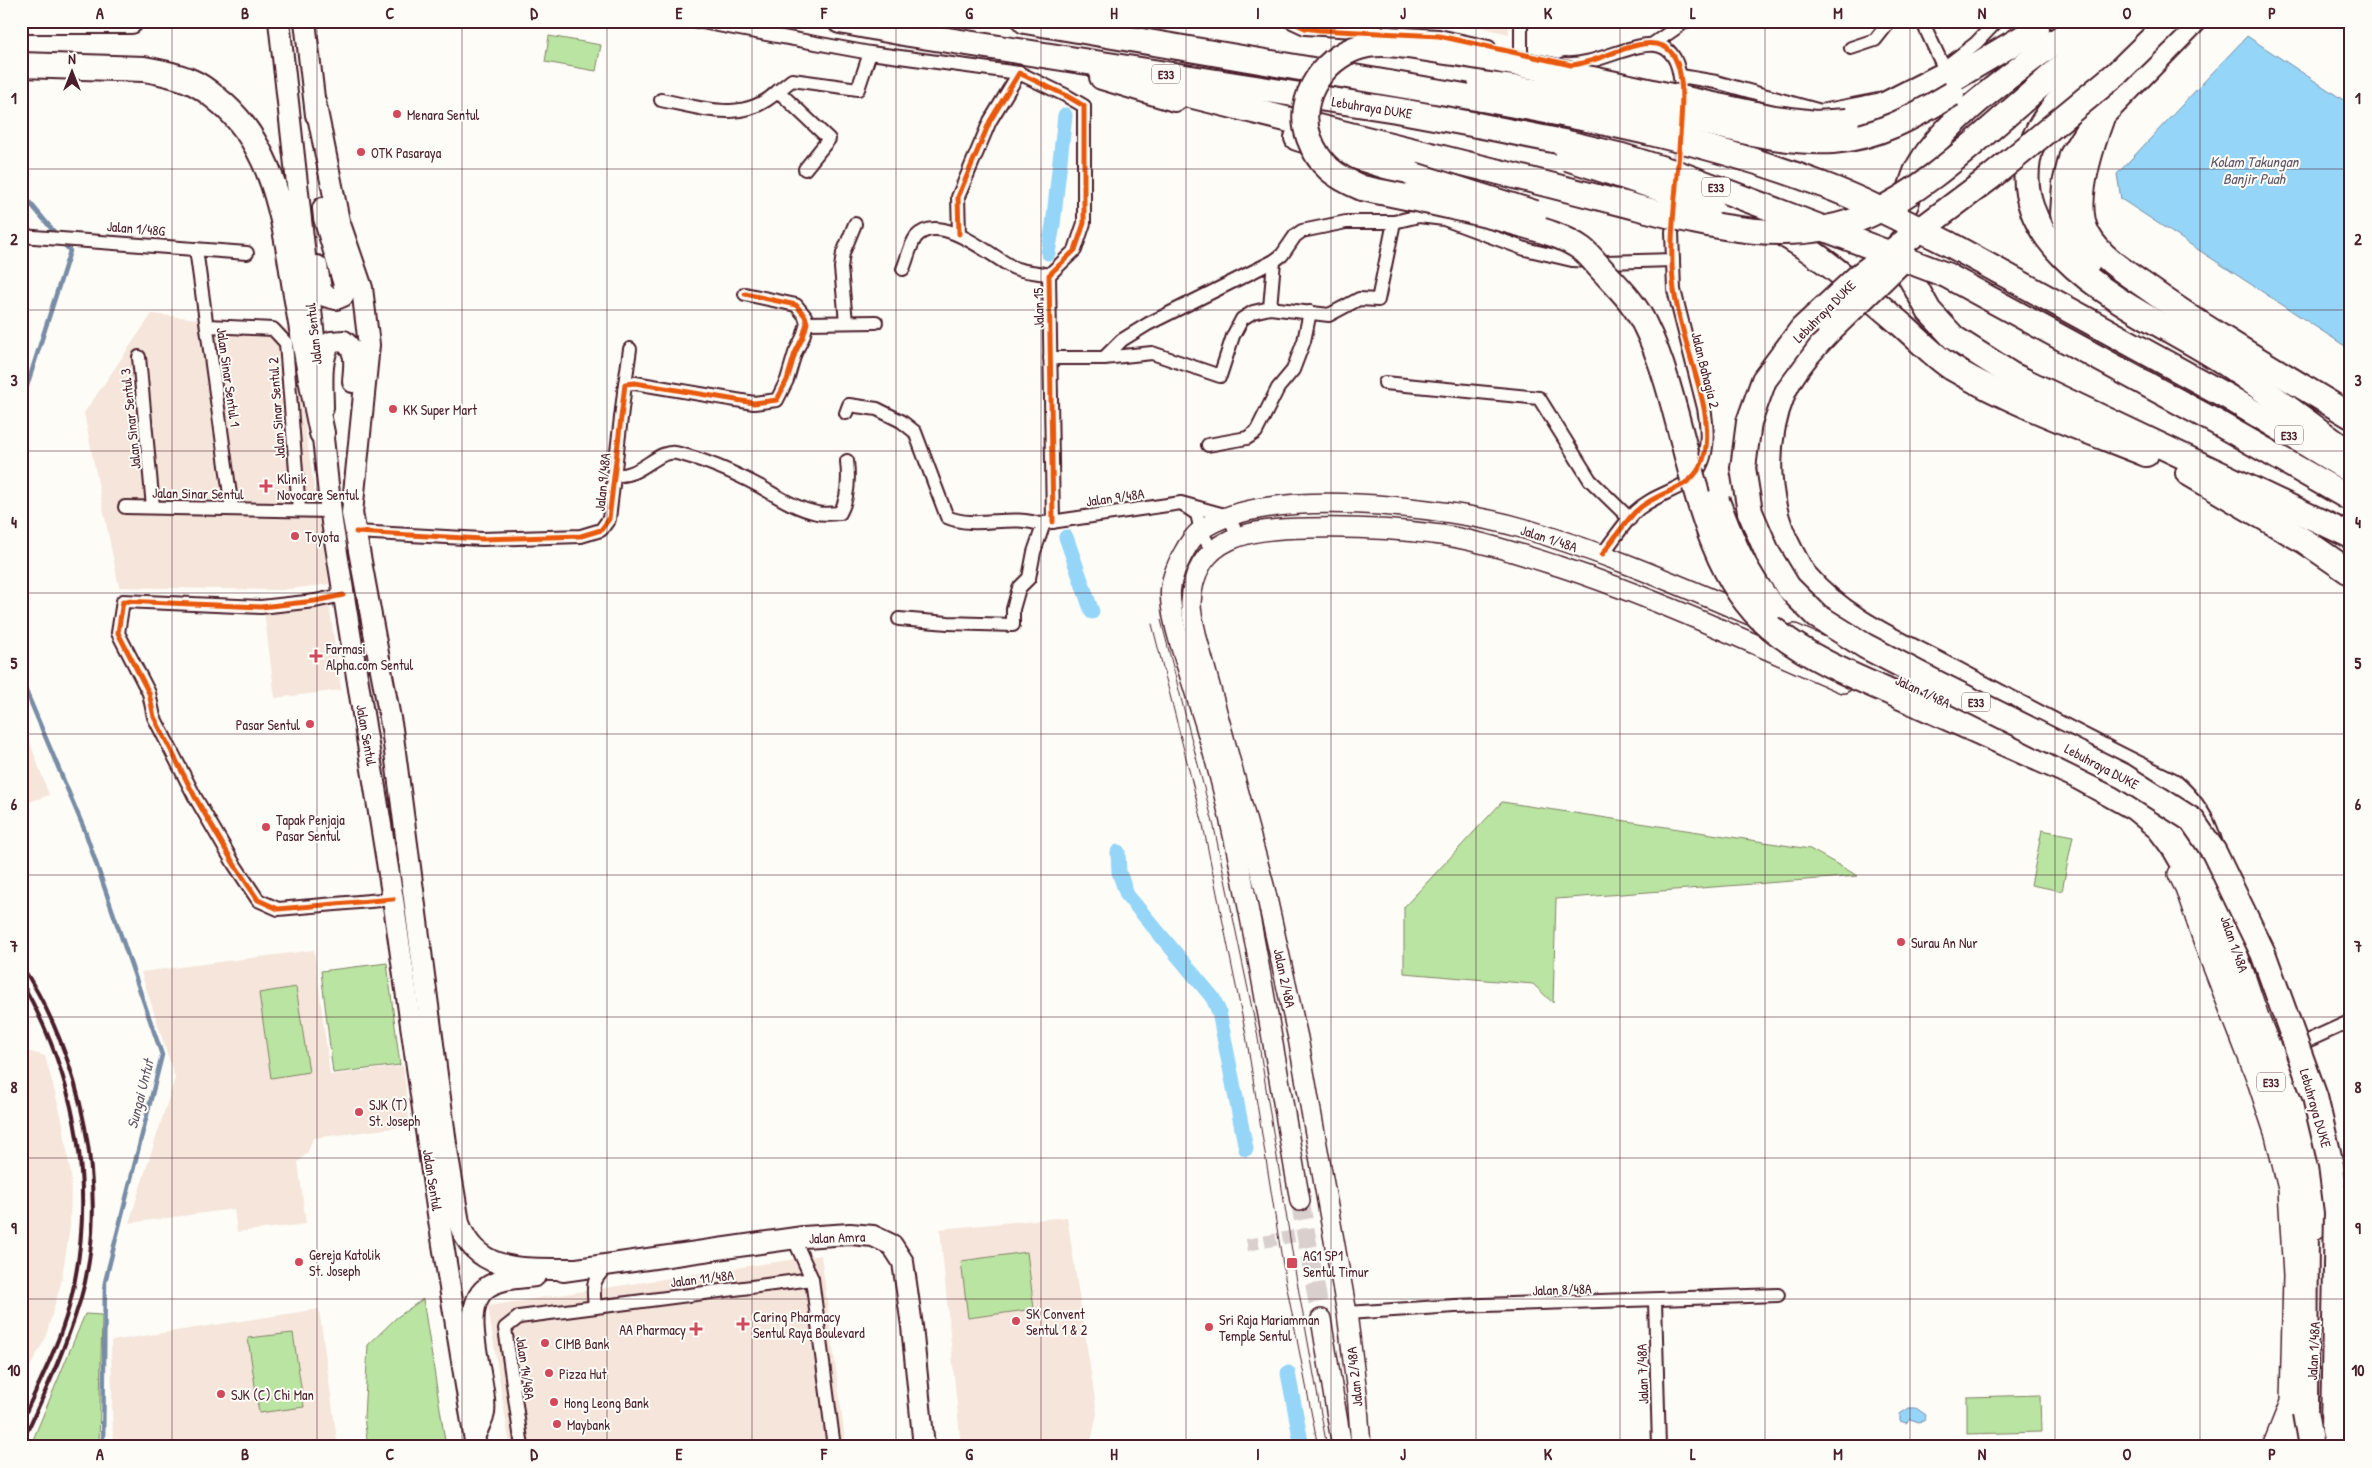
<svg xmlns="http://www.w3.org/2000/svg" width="2372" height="1468" viewBox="0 0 2372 1468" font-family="'Patrick Hand',sans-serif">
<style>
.built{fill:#f5e5da}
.green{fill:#b9e4a1;stroke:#828266}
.water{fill:#95d5f7;stroke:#778ca5}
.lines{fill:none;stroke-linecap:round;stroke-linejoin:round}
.stream{stroke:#778ca5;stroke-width:4.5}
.canal{stroke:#95d5f7;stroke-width:15}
.street-tunnel{stroke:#d9d0ce;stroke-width:12;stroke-dasharray:12 6;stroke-linecap:butt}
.secondary-tunnel{stroke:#d9d0ce;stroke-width:19;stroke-dasharray:19 9;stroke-linecap:butt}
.street-casing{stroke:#4a1f2b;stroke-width:16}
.secondary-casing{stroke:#4a1f2b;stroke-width:22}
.primary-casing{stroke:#4a1f2b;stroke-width:24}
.highway-casing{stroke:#4a1f2b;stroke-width:28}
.street{stroke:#fdfcf7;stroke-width:12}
.secondary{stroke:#fdfcf7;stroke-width:19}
.primary{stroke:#fdfcf7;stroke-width:20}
.highway{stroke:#fdfcf7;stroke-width:24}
.tram{stroke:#4a1f2b;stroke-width:1}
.rail{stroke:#4a1f2b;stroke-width:4}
.highway-bridge-casing{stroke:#4a1f2b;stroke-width:28;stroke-linecap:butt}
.highway-bridge{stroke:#fdfcf7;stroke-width:24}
.cycleway-casing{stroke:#fdfcf7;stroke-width:8}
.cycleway{stroke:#e8590c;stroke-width:5}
.grid{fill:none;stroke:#4a1f2b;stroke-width:1;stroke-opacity:0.55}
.poi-dot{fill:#d1495b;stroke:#fdfcf7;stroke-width:2}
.labels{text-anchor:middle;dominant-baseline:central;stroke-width:4;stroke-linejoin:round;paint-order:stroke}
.shield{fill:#fdfcf7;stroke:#806168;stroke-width:1}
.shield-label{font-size:12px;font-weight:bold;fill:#4a1f2b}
.street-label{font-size:14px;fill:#4a1f2b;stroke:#fdfcf7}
.poi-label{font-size:14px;fill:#4a1f2b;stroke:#fdfcf7;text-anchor:start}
.water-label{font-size:15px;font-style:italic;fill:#605668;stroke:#fdfcf7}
.neatline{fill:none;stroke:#4a1f2b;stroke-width:2}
.grid-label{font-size:16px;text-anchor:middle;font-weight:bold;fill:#4a1f2b}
</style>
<rect width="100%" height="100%" fill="#fdfcf7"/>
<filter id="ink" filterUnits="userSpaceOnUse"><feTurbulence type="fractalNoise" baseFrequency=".02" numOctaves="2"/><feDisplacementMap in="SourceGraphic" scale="10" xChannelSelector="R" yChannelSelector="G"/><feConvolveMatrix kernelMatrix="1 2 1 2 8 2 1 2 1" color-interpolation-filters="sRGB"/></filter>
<g filter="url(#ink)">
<g class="built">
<path d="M1455 21H1509V34Z"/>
<path d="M152 314 290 329 329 584 281 590 119 587 84 413Z"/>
<path d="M329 603 341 690 275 698 264 611Z"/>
<path d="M21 718 49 795 21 805Z"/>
<path d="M314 950 330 1075 403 1066 410 1126 313 1138 308 1152 298 1162 306 1224 237 1232 234 1209 129 1223 175 1078 141 972Z"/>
<path d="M21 1049 45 1056 62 1119 71 1177 70 1227 61 1283 45 1339 21 1383Z"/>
<path d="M1067 1217 1097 1413 1090 1447H961L940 1229Z"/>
<path d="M821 1255 846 1447H510L488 1306Z"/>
<path d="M319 1309 338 1447H113L111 1341Z"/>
</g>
<g class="green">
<path d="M549 36 601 45 596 71 545 62Z"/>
<path d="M1502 802 1810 849 1858 876 1556 899 1553 1003 1533 984 1404 973V907Z"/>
<path d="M2042 830 2073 836 2062 891 2031 885Z"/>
<path d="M387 963 400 1065 333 1073 321 971Z"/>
<path d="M296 987 309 1072 271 1078 259 993Z"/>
<path d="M1027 1252 1034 1309 968 1318 961 1261Z"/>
<path d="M423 1299 446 1447H368L364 1417 368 1345 396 1318Z"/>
<path d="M85 1314 102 1315 99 1447H30Z"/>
<path d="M293 1333 304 1407 259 1413 248 1338Z"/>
<path d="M2040 1395 2041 1432 1967 1434V1397Z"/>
</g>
<g class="water">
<path d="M2247 36 2351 105V350L2121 199 2117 174Z"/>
<path d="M1909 1408H1916L1926 1415 1925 1419 1919 1422 1910 1419 1906 1423 1900 1421V1414Z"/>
</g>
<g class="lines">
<g class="stream">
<path d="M21 192 70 251 25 392 21 411"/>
<path d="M21 679 85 831 162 1055 105 1282 103 1447"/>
</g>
<g class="canal">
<path d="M1048 253 1053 225 1065 115"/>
<path d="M1066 537 1092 612"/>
<path d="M1118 852 1119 872 1127 895 1213 998 1219 1012 1246 1149"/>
<path d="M1288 1373 1302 1447"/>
</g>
<g class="street-tunnel">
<path d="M1677 176 1679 136"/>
<path d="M1247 1245 1306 1234"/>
</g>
<path class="secondary-tunnel" d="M1300 1201 1321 1319"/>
<g class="street-casing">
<g id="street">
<path d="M696 21 870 53 1019 73"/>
<path d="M1290 21 1305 28 1439 36 1489 47"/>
<path d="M1521 21V54"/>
<path d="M1922 21 1944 68"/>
<path d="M1653 44 1686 21"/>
<path d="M1851 48 1875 40 1890 21"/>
<path d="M1565 64C1611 68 1678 4 1681 90"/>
<path d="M1681 76 1716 82 1821 111 1883 99 1944 68 1976 43 1997 21"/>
<path d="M778 91 792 80 858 89 870 53"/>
<path d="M661 100C702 108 744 124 778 91L829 139 805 169"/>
<path d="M959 234 958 197 990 121 1019 73 1065 95 1084 106V223L1075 250 1049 275 1053 522"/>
<path d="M21 236 247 253"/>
<path d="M196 249 232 509"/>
<path d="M903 269C907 260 910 245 916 237 940 211 991 256 1012 267 1022 272 1038 272 1049 275"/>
<path d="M1270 308 1274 261"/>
<path d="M846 322 841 268 843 253 855 224"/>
<path d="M807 323 876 322"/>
<path d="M207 326 273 329 286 343 299 510"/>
<path d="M139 357 153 507"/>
<path d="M1050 358H1104L1152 353 1220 376 1233 336 1242 319 1253 312 1270 308 1329 315 1359 299 1378 300 1394 222"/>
<path d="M1104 358 1122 340 1148 324 1274 261 1282 255 1295 236 1302 231 1346 222H1394L1419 216 1444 219 1525 249 1572 260 1606 262 1673 260"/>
<path d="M1385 383 1539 398 1590 480 1630 519"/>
<path d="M625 384 630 349"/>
<path d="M846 413 849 405 877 409 901 421 915 432 947 517C976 530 1011 513 1042 525"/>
<path d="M1208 445 1247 438 1256 432 1278 388 1293 370 1304 341 1310 312"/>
<path d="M614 475C640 479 657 449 676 453 706 460 735 473 761 487 778 497 797 509 817 513 824 515 832 513 840 513 849 497 849 479 847 461"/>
<path d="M1185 506 1197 514 1201 531 1212 551"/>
<path d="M125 507 331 511"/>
<path d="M356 532 482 539 581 536 601 530 609 519 625 384 635 383 754 403 777 400 787 380 795 353 803 337 807 323 805 316 796 305 745 294"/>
<path d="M1602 555C1612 541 1623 525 1635 512 1648 499 1666 494 1682 485 1710 469 1709 436 1704 408L1674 290 1672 232 1675 212"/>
<path d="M343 595 315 601 261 607 123 601 118 633 149 693 154 717 195 797 234 864 258 900 278 909 393 899"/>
<path d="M899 619 948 623 1013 625V609L1019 588 1029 578 1034 552 1044 523 1181 503 1228 516 1238 535"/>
<path d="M2274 1056 2351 1021"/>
<path d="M794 1239 812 1279 834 1447"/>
<path d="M1655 1301 1659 1447"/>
<path d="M595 1307C593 1286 591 1280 608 1266"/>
<path d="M1347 1313 1455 1306 1778 1295"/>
<path d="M522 1447 505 1328 519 1317 812 1279"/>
</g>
</g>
<g class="secondary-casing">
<g id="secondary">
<path d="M1794 634 1981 718"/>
<path d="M2150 803 2168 818 2185 839 2222 907 2260 1020 2294 1103 2315 1190 2316 1229"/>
<path d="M2178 874 2185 888 2207 952 2255 1075 2275 1135 2288 1189 2293 1276 2290 1402 2272 1447"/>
<path d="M1300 1201C1276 1064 1255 926 1223 791 1214 754 1203 716 1191 680 1184 656 1167 610 1171 586 1173 570 1188 540 1201 530 1264 484 1449 507 1522 528 1604 552 1683 587 1762 620"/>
<path d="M1321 1319 1342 1447"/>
<path d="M1361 1447 1357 1393 1347 1313 1298 1038 1265 889 1197 638C1195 627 1191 615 1191 604 1193 534 1253 529 1308 528 1352 527 1397 529 1441 535 1481 541 1520 554 1558 566 1656 598 1749 642 1843 683"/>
<path d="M2290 1447 2308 1411"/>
</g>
</g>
<g class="primary-casing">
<g id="primary">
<path d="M279 21 314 337"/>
<path d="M305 21 316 115"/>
<path d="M315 101 339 221 362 288 369 345 352 513 392 729 446 1144 459 1223C477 1276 529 1268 575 1269"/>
<path d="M317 266 321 289 325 296 336 299 343 296 345 290 343 281 324 218 323 208"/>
<path d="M323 408C323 388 319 359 331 342L344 341C358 352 354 365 353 382"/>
<path d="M321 419 332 522 393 899 438 1214 476 1447"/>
<path d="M563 1271 803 1237 850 1234 873 1236 892 1245 903 1262 912 1326 924 1447"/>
<path d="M477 1431C479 1425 483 1418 484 1413 488 1382 457 1310 486 1288 499 1278 519 1278 535 1276"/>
</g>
</g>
<g class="highway-casing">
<g id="highway">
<path d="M22 21H131"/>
<path d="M840 21 909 34 1396 110 1477 125"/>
<path d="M1025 21 1482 99"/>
<path d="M2137 21C2107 51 2045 104 2032 144 1995 258 2154 315 2225 363 2268 392 2309 424 2351 454"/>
<path d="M21 65 144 69C161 72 177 75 192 82 204 87 213 96 223 104 277 152 285 227 296 295 304 341 312 387 322 433"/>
<path d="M1102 77 1175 99"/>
<path d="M1161 88 1499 172"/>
<path d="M2018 105 2114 21"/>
<path d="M2102 117C2091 147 2071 205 2088 235 2099 256 2126 273 2145 286 2210 333 2282 374 2351 416"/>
<path d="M1847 121 1872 115 1926 95 2037 29"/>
<path d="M1297 138 1414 175"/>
<path d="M1906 204C1909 193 1912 182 1916 172 1941 118 2036 58 2083 21"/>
<path d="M1710 205C1784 220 1847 278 1903 326 1919 340 1935 357 1952 368 2013 404 2080 428 2146 454"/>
<path d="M1901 242 1909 275 1929 311 1954 338 2012 375 2351 536"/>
<path d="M1949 244 2228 397 2351 471"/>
<path d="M2088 262 2069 231 2063 214 2065 184 2072 155 2087 131 2194 21"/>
<path d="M1946 275 2216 422 2351 499"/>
<path d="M1830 330C1812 349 1793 369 1783 393 1762 445 1765 505 1792 554 1796 561 1800 570 1805 576 1842 620 1900 644 1950 671 2023 710 2096 749 2171 785 2213 821 2213 857 2222 907"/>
<path d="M2188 473 2306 542 2351 573"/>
<path d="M1919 705 2075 775 2135 808 2159 828 2175 849 2202 896 2297 1151 2306 1222 2305 1412"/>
</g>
</g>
<use href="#street" class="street"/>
<use href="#secondary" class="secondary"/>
<use href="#primary" class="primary"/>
<use href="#highway" class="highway"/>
<g class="tram">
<path d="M1161 620 1214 827 1257 1032 1296 1276 1327 1447"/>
<path d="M1152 624 1203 825 1246 1035 1285 1278 1318 1447"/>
</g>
<g class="rail">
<path d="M21 965C81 1054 112 1196 80 1301 65 1350 43 1398 21 1444"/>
<path d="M21 981C78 1081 98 1194 69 1307 58 1347 38 1385 21 1423"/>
</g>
<g class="highway-bridge-casing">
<g id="highway-bridge">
<path d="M2170 21 2116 74 1991 177 1859 276 1802 329 1764 380 1749 422 1743 468 1750 512 1768 554 1788 587 1817 616 1865 646 1936 683 2123 776 2192 820 2214 852 2263 953 2315 1097 2331 1165 2337 1212 2333 1430 2338 1447"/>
<path d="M1481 84C1547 92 1611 102 1676 116 1727 126 1780 144 1833 141 1877 138 1915 116 1952 94"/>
<path d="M1482 99C1598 120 1715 143 1826 186 1869 202 1909 224 1949 244"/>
<path d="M1847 121 1815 123 1774 118C1713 105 1653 92 1592 79 1544 69 1496 58 1447 52 1424 49 1391 41 1368 45 1326 52 1294 98 1309 138 1319 166 1336 177 1362 188 1415 199 1469 209 1520 224 1541 230 1564 236 1582 249 1590 255 1597 265 1605 273 1620 289 1636 305 1645 325 1690 415 1690 559 1769 626 1812 662 1868 682 1919 705"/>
<path d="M1477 125 1563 142 1622 156 1680 174 1946 275"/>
<path d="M1567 158 1710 205"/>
<path d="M1499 172C1542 183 1585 194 1628 205 1706 225 1791 249 1869 215 1926 189 1971 145 2018 105"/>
<path d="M1414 175 1535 213"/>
<path d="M1830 330 1898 264"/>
<path d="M1717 501C1732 541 1745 574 1773 607"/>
<path d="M2305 1412 2311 1447"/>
</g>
</g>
<use href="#highway-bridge" class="highway-bridge"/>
<g class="cycleway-casing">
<g id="cycleway">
<path d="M1290 21 1305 28 1319 30 1439 36 1571 65C1599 64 1638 35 1663 46 1691 59 1680 124 1679 150 1676 196 1668 244 1674 290 1680 330 1696 369 1704 408 1709 436 1710 469 1682 485 1666 494 1648 499 1635 512 1623 525 1612 541 1602 555"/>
<path d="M959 234 958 197 990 121 1019 73 1065 95 1084 106V223L1075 250 1049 275 1053 522"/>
<path d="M356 532 482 539 581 536 601 530 609 519 625 384 635 383 754 403 777 400 787 380 795 353 803 337 807 323 805 316 796 305 745 294"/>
<path d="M343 595 315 601 261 607 123 601 118 633 149 693 154 717 195 797 234 864 258 900 278 909 393 899"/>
</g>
</g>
<use href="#cycleway" class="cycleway"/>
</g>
</g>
<path class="grid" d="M172 21V1447M317 21V1447M462 21V1447M607 21V1447M752 21V1447M896 21V1447M1041 21V1447M1186 21V1447M1331 21V1447M1476 21V1447M1620 21V1447M1765 21V1447M1910 21V1447M2055 21V1447M2200 21V1447M21 169H2351M21 310H2351M21 451H2351M21 593H2351M21 734H2351M21 875H2351M21 1017H2351M21 1158H2351M21 1299H2351"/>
<g class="poi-dot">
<circle cx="397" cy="114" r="5"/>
<circle cx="361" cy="152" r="5"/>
<circle cx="393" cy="409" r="5"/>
<path d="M263.5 478.5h5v5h5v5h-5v5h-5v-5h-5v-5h5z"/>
<circle cx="295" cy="536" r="5"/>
<path d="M313.5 648.5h5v5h5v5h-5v5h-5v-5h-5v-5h5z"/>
<circle cx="310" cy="724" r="5"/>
<circle cx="266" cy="827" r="5"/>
<circle cx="1901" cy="942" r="5"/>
<circle cx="359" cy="1112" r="5"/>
<circle cx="299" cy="1262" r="5"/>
<rect x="1286" y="1257" width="12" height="12" rx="2.5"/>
<circle cx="1016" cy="1321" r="5"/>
<path d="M740.5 1316.5h5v5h5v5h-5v5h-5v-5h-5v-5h5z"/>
<circle cx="1209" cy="1327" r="5"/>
<path d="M693.5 1321.5h5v5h5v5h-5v5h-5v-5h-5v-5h5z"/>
<circle cx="545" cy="1343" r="5"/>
<circle cx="549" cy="1373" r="5"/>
<circle cx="221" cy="1394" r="5"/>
<circle cx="554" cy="1402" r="5"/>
<circle cx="557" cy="1424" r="5"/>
</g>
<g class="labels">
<g class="shield">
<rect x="1152" y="64.5" width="28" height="19" rx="4"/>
<rect x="1702" y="177.5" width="28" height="19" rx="4"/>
<rect x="2275" y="425.5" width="28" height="19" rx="4"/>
<rect x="1962" y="692.5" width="28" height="19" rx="4"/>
<rect x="2257" y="1072.5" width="28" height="19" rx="4"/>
</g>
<g class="shield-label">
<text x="1166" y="74">E33</text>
<text x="1716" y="187">E33</text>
<text x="2289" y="435">E33</text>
<text x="1976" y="702">E33</text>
<text x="2271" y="1082">E33</text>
</g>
<g class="street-label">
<text transform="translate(1372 107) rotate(9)">Lebuhraya DUKE</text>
<text transform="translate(136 228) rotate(5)">Jalan 1/48G</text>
<text transform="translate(1038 308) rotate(-91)">Jalan 15</text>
<text transform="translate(1824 311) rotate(-45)">Lebuhraya DUKE</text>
<text transform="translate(313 334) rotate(-96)">Jalan Sentul</text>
<text transform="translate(1706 370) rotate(76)">Jalan Bahagia 2</text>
<text transform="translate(229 377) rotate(82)">Jalan Sinar Sentul 1</text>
<text transform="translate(276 408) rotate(-94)">Jalan Sinar Sentul 2</text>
<text transform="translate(130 419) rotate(-96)">Jalan Sinar Sentul 3</text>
<text transform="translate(602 482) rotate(-84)">Jalan 9/48A</text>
<text transform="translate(198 493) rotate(1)">Jalan Sinar Sentul</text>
<text transform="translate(1115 497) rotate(-8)">Jalan 9/48A</text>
<text transform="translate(1549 538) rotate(18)">Jalan 1/48A</text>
<text transform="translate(1923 691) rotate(25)">Jalan 1/48A</text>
<text transform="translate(367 735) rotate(80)">Jalan Sentul</text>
<text transform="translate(2102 766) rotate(28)">Lebuhraya DUKE</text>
<text transform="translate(2235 944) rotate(71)">Jalan 1/48A</text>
<text transform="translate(1285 978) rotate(78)">Jalan 2/48A</text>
<text transform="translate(2316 1108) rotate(74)">Lebuhraya DUKE</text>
<text transform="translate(433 1180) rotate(81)">Jalan Sentul</text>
<text transform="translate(837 1237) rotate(-2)">Jalan Amra</text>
<text transform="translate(702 1278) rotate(-7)">Jalan 11/48A</text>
<text transform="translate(1562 1289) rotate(-2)">Jalan 8/48A</text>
<text transform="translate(2313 1351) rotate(-87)">Jalan 1/48A</text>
<text transform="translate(526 1368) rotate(82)">Jalan 14/48A</text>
<text transform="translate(1642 1374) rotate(-92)">Jalan 7/48A</text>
<text transform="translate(1354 1377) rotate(-96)">Jalan 2/48A</text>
</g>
<g class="poi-label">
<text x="407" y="114">Menara Sentul</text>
<text x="371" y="152">OTK Pasaraya</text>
<text x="403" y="409">KK Super Mart</text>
<text x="277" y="478">Klinik<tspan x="277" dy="16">Novocare Sentul</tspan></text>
<text x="305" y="536">Toyota</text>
<text x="326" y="648">Farmasi<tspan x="326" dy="16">Alpha.com Sentul</tspan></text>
<text x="300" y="724" text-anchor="end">Pasar Sentul</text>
<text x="276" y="819">Tapak Penjaja<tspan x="276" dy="16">Pasar Sentul</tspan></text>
<text x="1911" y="942">Surau An Nur</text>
<text x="369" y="1104">SJK (T)<tspan x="369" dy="16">St. Joseph</tspan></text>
<text x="309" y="1254">Gereja Katolik<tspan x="309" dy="16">St. Joseph</tspan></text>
<text x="1303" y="1255">AG1 SP1<tspan x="1303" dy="16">Sentul Timur</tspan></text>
<text x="1026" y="1313">SK Convent<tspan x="1026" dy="16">Sentul 1 &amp; 2</tspan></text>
<text x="753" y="1316">Caring Pharmacy<tspan x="753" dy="16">Sentul Raya Boulevard</tspan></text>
<text x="1219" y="1319">Sri Raja Mariamman<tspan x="1219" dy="16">Temple Sentul</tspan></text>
<text x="686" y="1329" text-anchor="end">AA Pharmacy</text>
<text x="555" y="1343">CIMB Bank</text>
<text x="559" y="1373">Pizza Hut</text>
<text x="231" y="1394">SJK (C) Chi Man</text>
<text x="564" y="1402">Hong Leong Bank</text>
<text x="567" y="1424">Maybank</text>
</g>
<g class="water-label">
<text x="2254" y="161">Kolam Takungan<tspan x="2254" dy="17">Banjir Puah</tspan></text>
<text transform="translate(140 1094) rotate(-76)">Sungai Untut</text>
</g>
</g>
<rect width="2372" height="1468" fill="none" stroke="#fdfcf7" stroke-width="55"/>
<g transform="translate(72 72)" stroke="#fdfcf7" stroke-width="4" paint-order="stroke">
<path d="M0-4L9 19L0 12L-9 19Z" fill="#4a1f2b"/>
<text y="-8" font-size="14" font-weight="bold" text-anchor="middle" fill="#4a1f2b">N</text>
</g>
<rect x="28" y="28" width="2316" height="1412" class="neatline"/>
<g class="grid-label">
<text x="100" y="19">A</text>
<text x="245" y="19">B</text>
<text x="390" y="19">C</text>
<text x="534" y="19">D</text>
<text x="679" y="19">E</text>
<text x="824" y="19">F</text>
<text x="969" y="19">G</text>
<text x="1114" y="19">H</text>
<text x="1258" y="19">I</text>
<text x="1403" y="19">J</text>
<text x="1548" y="19">K</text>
<text x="1693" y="19">L</text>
<text x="1838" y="19">M</text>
<text x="1982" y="19">N</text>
<text x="2127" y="19">O</text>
<text x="2272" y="19">P</text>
<text x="14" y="104">1</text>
<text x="2358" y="104">1</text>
<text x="14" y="245">2</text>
<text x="2358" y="245">2</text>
<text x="14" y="386">3</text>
<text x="2358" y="386">3</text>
<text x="14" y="528">4</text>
<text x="2358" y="528">4</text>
<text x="14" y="669">5</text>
<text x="2358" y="669">5</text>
<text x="14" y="810">6</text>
<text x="2358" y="810">6</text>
<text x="14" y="952">7</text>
<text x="2358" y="952">7</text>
<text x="14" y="1093">8</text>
<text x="2358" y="1093">8</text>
<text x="14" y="1234">9</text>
<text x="2358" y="1234">9</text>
<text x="14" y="1376">10</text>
<text x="2358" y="1376">10</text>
<text x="100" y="1460">A</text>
<text x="245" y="1460">B</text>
<text x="390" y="1460">C</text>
<text x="534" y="1460">D</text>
<text x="679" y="1460">E</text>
<text x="824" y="1460">F</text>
<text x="969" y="1460">G</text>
<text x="1114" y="1460">H</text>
<text x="1258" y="1460">I</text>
<text x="1403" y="1460">J</text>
<text x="1548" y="1460">K</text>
<text x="1693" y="1460">L</text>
<text x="1838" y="1460">M</text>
<text x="1982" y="1460">N</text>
<text x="2127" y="1460">O</text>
<text x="2272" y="1460">P</text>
</g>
</svg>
